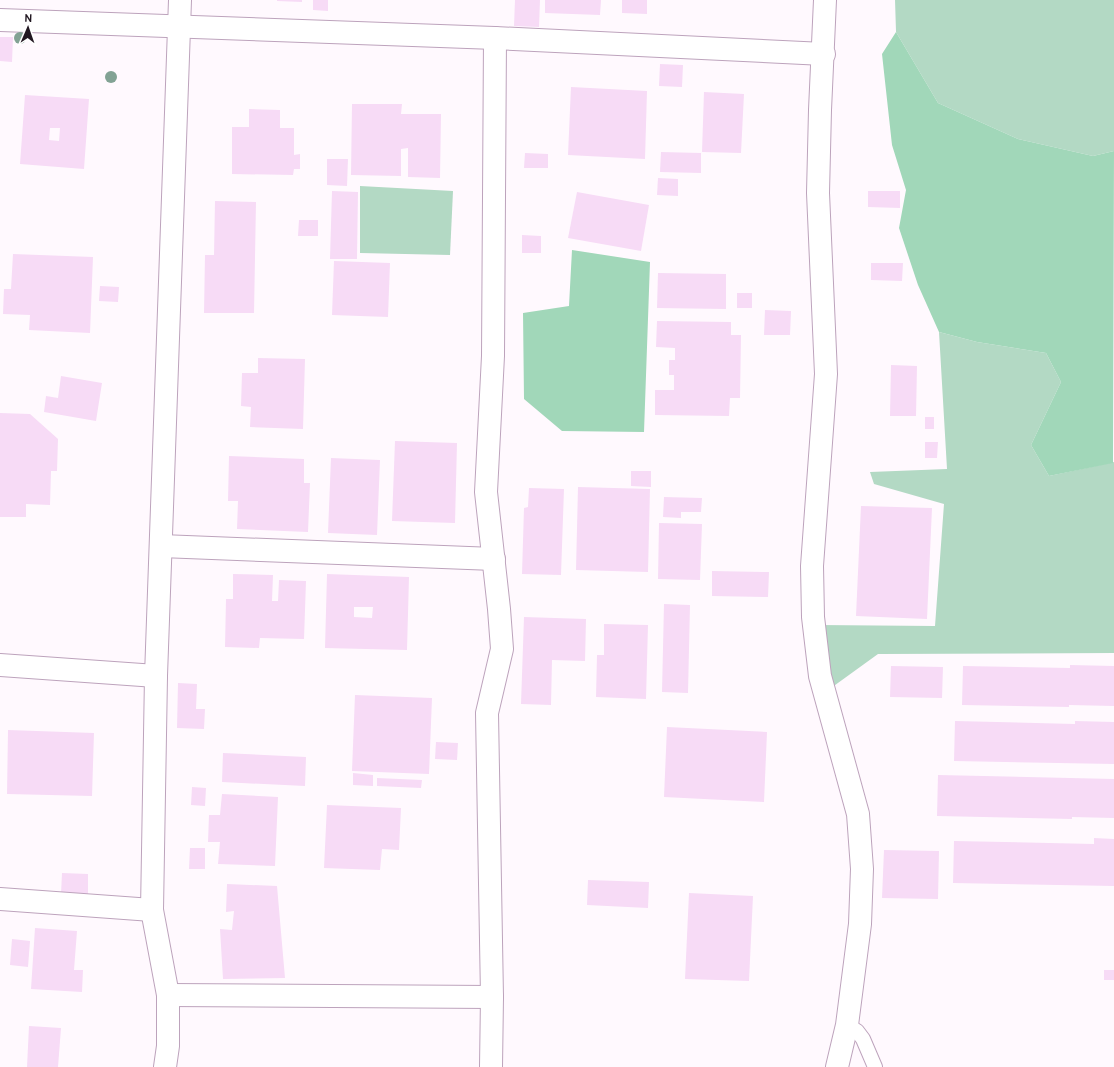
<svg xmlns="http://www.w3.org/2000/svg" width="1114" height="1067" viewBox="0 0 1114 1067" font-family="Overpass,sans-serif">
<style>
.green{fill:#b3d9c4}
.forest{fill:#a1d7b9}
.building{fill:#f7dbf6;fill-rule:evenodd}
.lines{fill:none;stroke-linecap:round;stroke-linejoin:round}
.service-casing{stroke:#bda3bc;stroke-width:16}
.minor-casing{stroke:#bda3bc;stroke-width:24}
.service{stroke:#fff;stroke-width:14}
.minor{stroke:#fff;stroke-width:22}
.tree{fill:#82a294}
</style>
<rect width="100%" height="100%" fill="#fff9fe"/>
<g class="green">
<path d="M895 0H1114V151L1093 156 1018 139 938 103 896 32Z"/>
<path d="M360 186 453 191 450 255 360 253Z"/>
<path d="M939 332 977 342 1046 353 1061 382 1031 445 1049 476 1114 462V653L878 654 831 688 818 625 935 626 944 504 874 484 870 472 947 469Z"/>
</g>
<g class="forest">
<path d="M896 32 938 103 1018 139 1093 156 1114 151 1113 463 1049 476 1031 445 1061 382 1046 353 977 342 939 332 918 285 899 228 906 190 892 145 882 54Z"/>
<path d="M572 250 650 262 644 432 562 431 524 399 523 313 569 306Z"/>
</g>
<g class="building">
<path d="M277 0H302V2L277 1Z"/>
<path d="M313 0H328V11L313 10Z"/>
<path d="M515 0H540L539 27 514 26Z"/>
<path d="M545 0H601L600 15 545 13Z"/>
<path d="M622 0H647V14L622 13Z"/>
<path d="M0 37H13L12 62 0 61Z"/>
<path d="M660 64 683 65 682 87 659 86Z"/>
<path d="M571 87 647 91 645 159 568 155Z"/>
<path d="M704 92 744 94 741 153 702 152Z"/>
<path d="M25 95 89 99 84 169 20 164ZM50 128H60L59 141 49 140Z"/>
<path d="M352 104H402L401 114H441L440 178 408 177V148L401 149V176L351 175Z"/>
<path d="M249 109 280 110V128H294V155L300 154V169H294L293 175 232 174V127H249Z"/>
<path d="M661 152 701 153V173L660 172Z"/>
<path d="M525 153 548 154V168H524Z"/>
<path d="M327 159H348L347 186 327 185Z"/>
<path d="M658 178 678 179V196L657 195Z"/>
<path d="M332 191 358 192 357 259H330Z"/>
<path d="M868 191H900V208L868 207Z"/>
<path d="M577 192 649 205 641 251 568 238Z"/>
<path d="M215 201 256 202 254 313H204L205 255H214Z"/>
<path d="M299 220H318V236H298Z"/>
<path d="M522 235 541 236V253H522Z"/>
<path d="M13 254 93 257 90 333 29 330 30 315 3 314 4 289H11Z"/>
<path d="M334 261 390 263 388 317 332 315Z"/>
<path d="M871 263H903L902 281 871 280Z"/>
<path d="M658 273 726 274V309L657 308Z"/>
<path d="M100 286 119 287 118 302 99 301Z"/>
<rect x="737" y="293" width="15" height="15"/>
<path d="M765 310 791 311 790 335H764Z"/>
<path d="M657 321 731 322V335H741L740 398H730L729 416 655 415V390H674V375H669V360H675V348L656 347Z"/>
<path d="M258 358 305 359 303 429 250 427 251 407 241 406 242 373H258Z"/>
<path d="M891 365 917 366 916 416H890Z"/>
<path d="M61 376 102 383 96 421 44 412 46 396 58 398Z"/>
<path d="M0 413 30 414 58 439 57 471H51L50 505 26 504V517H0Z"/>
<rect x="925" y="417" width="9" height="12"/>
<path d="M395 441 457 443 455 523 392 521Z"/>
<path d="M925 442H938L937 458H925Z"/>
<path d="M229 456 304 459V483H310L308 532 237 529 238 501H228Z"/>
<path d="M331 458 380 460 377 535 328 533Z"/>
<path d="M631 471H651V487L631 486Z"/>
<path d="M578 487 650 489 648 572 576 570Z"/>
<path d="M529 488 564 489 561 575 522 574 524 508 528 507Z"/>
<path d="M664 497 702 498 701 512H681V518L663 517Z"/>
<path d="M861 506 932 508 927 619 856 616Z"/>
<path d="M659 523 702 524 700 580 658 579Z"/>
<path d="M712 571 769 572 768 597 712 596Z"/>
<path d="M233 574 273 575 272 601H278L279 580 306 581 304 639 260 638 259 648 225 647 226 599H233Z"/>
<path d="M327 574 409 577 407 650 325 648ZM354 607H373L372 618 354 617Z"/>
<path d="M664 604 690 605 688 693 662 692Z"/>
<path d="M524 617 586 619 585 661 552 660 551 705 521 704Z"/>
<path d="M604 624 648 625 646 699 596 697 597 655H604Z"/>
<path d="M1070 665 1114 666V706L1069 705V707L962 705 963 666 1070 668Z"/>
<path d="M891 666 943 667 942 698 890 697Z"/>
<path d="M178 683 197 684 196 709H205L204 729 177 728Z"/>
<path d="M355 695 432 698 429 774 352 771Z"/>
<path d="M955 721 1075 724V721L1114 722V764L954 761Z"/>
<path d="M667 727 767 732 764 802 664 797Z"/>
<path d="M8 730 94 733 92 796 7 794Z"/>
<path d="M436 742 458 743 457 760 435 759Z"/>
<path d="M223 753 306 757 305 786 222 782Z"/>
<path d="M353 773 373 775V786L353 785Z"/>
<path d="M938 775 1114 779V818L1072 817V819L937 816Z"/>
<path d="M377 778 422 780 421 788 377 786Z"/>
<path d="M192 787 206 788 205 806 191 805Z"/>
<path d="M222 794 278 797 275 866 218 864 220 842H208L209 815H220Z"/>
<path d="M327 805 401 808 399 850 382 849 380 870 324 868Z"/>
<path d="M1094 838 1114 839V886L953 883 954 841 1094 844Z"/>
<path d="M190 848H205V869H189Z"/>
<path d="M884 850 939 851 938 899 882 898Z"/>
<path d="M62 873 88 874V895L61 894Z"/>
<path d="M588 880 649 882 648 908 587 905Z"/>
<path d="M227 884 277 886 285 978 223 979 220 929 232 930 234 911 226 912Z"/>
<path d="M689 893 753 896 749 981 685 979Z"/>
<path d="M35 928 77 931 74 970H83L82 992 31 989Z"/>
<path d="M12 939 30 941 28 967 10 965Z"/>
<rect x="1104" y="970" width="10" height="10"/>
<path d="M29 1026 61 1028 58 1067H27Z"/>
</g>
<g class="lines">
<g class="service-casing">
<path id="service" d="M847 1025 857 1031 863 1039 875 1067"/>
</g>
<g class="minor-casing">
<g id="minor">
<path d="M825 0 820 110 818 193 826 374 812 566 813 617 820 676 858 814 862 869 860 924 847 1025 837 1067"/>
<path d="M0 20 495 38 824 54"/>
<path d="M161 546 494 559"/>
<path d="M0 665 156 676"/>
<path d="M0 899 152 910"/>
<path d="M168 995 492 997"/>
<path d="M165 1067 168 1046V995L152 910 156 676 180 0"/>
<path d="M491 1067 492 997 487 713 502 649 499 609 486 492 493 356 495 38"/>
</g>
</g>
<use href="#service" class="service"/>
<use href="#minor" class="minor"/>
</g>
<g class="tree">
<circle cx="20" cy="38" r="6"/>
<circle cx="111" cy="77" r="6"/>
</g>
<g transform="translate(28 28) rotate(2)" stroke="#ffffff" stroke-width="3" paint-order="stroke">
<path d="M0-3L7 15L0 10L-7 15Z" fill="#211721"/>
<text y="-6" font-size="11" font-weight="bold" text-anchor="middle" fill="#211721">N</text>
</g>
</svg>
